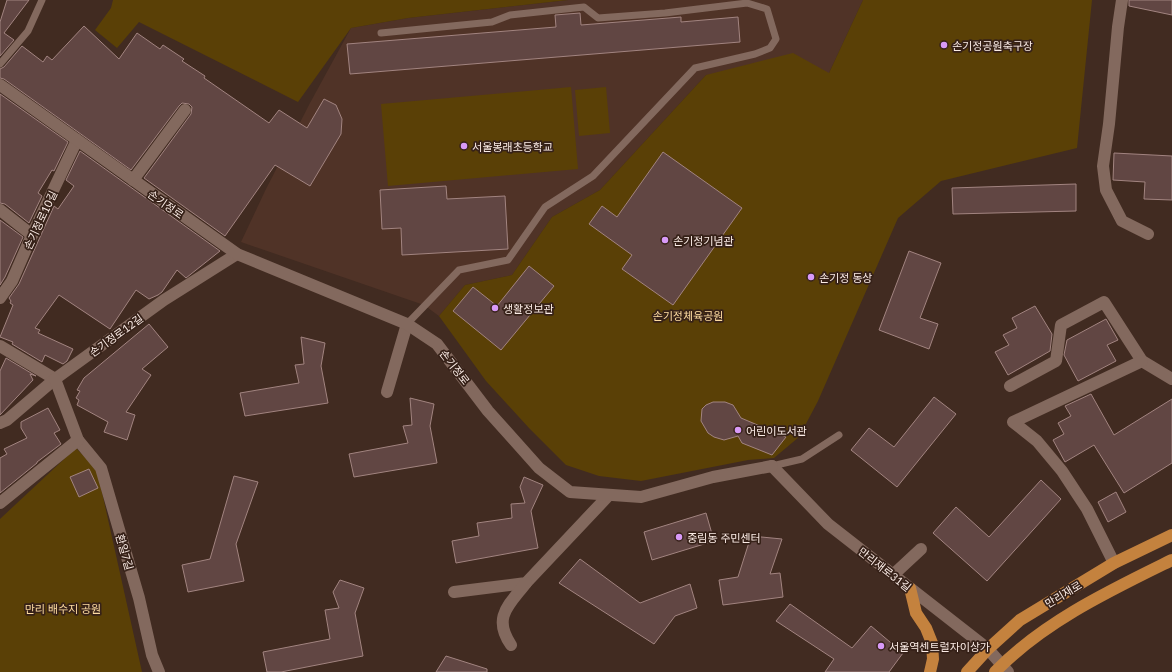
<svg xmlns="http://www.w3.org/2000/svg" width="1172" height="672" viewBox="0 0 1172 672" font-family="Lato,'Noto Sans KR',sans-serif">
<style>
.built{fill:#503327}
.green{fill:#5a4006}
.building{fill:#614643;stroke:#a28480}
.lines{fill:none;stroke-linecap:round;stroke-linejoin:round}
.lane{stroke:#83695e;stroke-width:7}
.street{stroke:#83695e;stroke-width:12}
.secondary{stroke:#83695e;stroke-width:12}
.primary{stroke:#c4823e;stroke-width:12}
.poi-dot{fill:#d89af8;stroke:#362118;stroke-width:1.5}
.labels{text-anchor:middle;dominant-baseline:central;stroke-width:3.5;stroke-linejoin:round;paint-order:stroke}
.poi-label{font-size:11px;fill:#fbece6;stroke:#362118;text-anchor:start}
.street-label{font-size:11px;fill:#fbece6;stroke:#362118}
.park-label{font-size:11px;fill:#fedca1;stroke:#362118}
</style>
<rect width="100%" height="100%" fill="#412b21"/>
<path class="built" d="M568 0H863L829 73 706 75 600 190 552 217 512 275 465 285 439 316 424 305 241 242 265 191 310 103 351 28 408 18Z"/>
<g class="green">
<path d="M113 0H568L408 18 351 28 298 102 139 22 117 48 95 30 111 8Z"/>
<path d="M863 0H1092L1077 148 941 181 898 218 818 401 799 437 774 458 748 460 641 481 599 476 566 465 529 428 486 381 439 316 465 285 512 275 552 217 600 190 706 75 793 53 829 73Z"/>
<path d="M571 87 578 169 388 186 381 104Z"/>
<path d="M606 87 610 133 579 136 575 90Z"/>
<path d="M76 448 97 470 142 672H0V519Z"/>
</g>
<g class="building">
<path d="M7 0H29L4 33 14 40 0 56V22Z"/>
<path d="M1129 0H1172V15L1129 6Z"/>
<path d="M580 13 581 25 681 17V22L738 17 740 42 350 74 347 44 556 27 555 15Z"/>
<path d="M84 26 119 59 137 33 160 49 163 45 184 59 182 61 205 76 204 78 269 123 279 110 307 128 324 99 336 105 342 119 341 134 310 186 275 165 225 236 144 178 191 114 192 107 189 104 182 103 179 106 131 170 4 79 0 78V69L4 67 22 46 43 62 47 56 52 60Z"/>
<path d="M0 94 68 142 54 171 52 170 38 193 42 196 29 223 5 204 0 203Z"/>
<path d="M80 151 220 251 186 278 177 270 162 292 158 295 149 299 136 290 110 329 59 295 35 328 40 330 38 333 73 349 67 361 63 364 45 355 42 362 12 344 13 342 0 337 13 305 10 303 11 301 9 298 19 284 54 206 58 209 74 186 66 180Z"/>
<path d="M663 152 742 208 673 305 622 269 632 255 589 224 602 206 617 217Z"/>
<path d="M1114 153 1172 156V200L1144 199 1145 182 1113 180Z"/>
<path d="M1076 184V211L953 214 952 188Z"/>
<path d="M446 186 447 199 505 196 508 249 402 255 401 228 382 229 380 190Z"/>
<path d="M0 220 23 237 5 277 0 285Z"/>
<path d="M909 251 941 263 920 318 938 324 929 349 879 330Z"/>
<path d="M529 266 554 286 501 350 453 311 473 287 497 306Z"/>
<path d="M1035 306 1052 334 1050 351 1008 375 995 352 1009 345 1003 335 1017 328 1012 318Z"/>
<path d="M1106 319 1118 340 1107 345 1116 361 1078 381 1064 355 1067 340Z"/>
<path d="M149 324 168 347 142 369 151 375 126 412 135 415 127 440 104 432 108 422 77 405 79 400 76 398 80 391 77 390 84 378Z"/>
<path d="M301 337 325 343 321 366 328 403 245 416 240 393 299 383 295 365 304 364Z"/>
<path d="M6 358 36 376 30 374 33 380 0 415V371Z"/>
<path d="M1091 394 1114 435 1172 399V463L1124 493 1094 445 1065 462 1053 440 1064 434 1058 423 1071 416 1065 406Z"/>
<path d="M934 397 956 414 897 487 851 450 869 428 894 447Z"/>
<path d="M410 398 434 404 430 426 437 463 354 477 349 454 408 443 403 426 412 425Z"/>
<path d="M713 402H725L733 405 741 418 786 437 772 455 742 443 738 436 724 440 714 437 708 433 701 421 702 409 706 405Z"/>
<path d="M48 408 60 430 54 433 61 444 37 462V463L0 493V458L7 454 4 449 27 438 21 428V422Z"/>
<path d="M89 469 98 488 79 497 70 477Z"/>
<path d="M234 476 258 482 236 544 244 581 188 592 182 565 210 559Z"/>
<path d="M524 477 543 485 531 511 538 548 456 563 452 541 479 536 477 523 512 518 511 504 525 503 520 487Z"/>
<path d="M1041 480 1061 499 987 581 933 533 956 507 989 537Z"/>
<path d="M1116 492 1126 512 1108 522 1098 502Z"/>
<path d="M706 513 714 541 652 560 644 532Z"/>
<path d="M751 536 782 539 770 574 780 573 783 597 723 605 719 580 738 577Z"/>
<path d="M580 559 640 603 690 584 697 608 675 616 654 644 559 583Z"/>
<path d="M340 580 364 588 355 613 363 656 281 672H267L263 652 330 639 325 610 339 608 333 592Z"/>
<path d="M790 604 852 648 871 626 903 653 889 672H825L834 659 776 621Z"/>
<path d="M446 656 487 669V672H436Z"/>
</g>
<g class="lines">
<g class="lane">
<path d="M381 33 492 22 510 15 584 7 598 18 665 13 747 3 767 9 776 39 770 48 755 54 695 68 593 176 545 207 508 260 459 270 407 324"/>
<path d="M0 64 28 31 42 0"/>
<path d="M772 466 802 459 839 435"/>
</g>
<g class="street">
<path d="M1122 0 1118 27 1109 124 1103 166 1106 190 1122 221 1148 234"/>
<path d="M0 210 32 235"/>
<path d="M0 298 12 281 32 235 77 140"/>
<path d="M0 346 55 379"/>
<path d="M1010 386 1056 361 1061 325 1104 302 1142 361 1172 379"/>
<path d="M387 392 407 324"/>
<path d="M0 423 7 420 55 379 164 300 237 254"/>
<path d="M78 440 101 468 139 598 152 655 159 672"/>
<path d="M772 466 828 524 988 649 1008 672"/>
<path d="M0 503 78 440 55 379"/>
<path d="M1114 563 1087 509 1062 471 1037 441 1013 422 1142 361"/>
<path d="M893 575 921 549"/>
<path d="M454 592 526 583 609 495"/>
<path d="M511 645C492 617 509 605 526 583"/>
</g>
<g class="secondary">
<path d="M0 85 237 254 407 324 437 344 488 411 539 468 570 492 641 497 713 477 772 466"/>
<path d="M133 180 185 110"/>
</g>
<g class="primary">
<path d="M910 588 916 613 926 628 932 643 933 659 930 672"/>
<path d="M967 672 988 649 1020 620 1114 563 1172 535"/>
<path d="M995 672C1043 622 1111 590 1172 560"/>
</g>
</g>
<g class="poi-dot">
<circle cx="944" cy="45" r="4"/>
<circle cx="464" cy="146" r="4"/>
<circle cx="665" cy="240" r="4"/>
<circle cx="811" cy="277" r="4"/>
<circle cx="495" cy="308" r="4"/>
<circle cx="738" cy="430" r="4"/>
<circle cx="679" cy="537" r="4"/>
<circle cx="881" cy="646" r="4"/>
</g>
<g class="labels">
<g class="poi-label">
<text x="952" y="45">손기정공원축구장</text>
<text x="472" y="146">서울봉래초등학교</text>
<text x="673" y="240">손기정기념관</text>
<text x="819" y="277">손기정 동상</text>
<text x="503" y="308">생활정보관</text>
<text x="746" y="430">어린이도서관</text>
<text x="687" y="537">중림동 주민센터</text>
<text x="889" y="646">서울역센트럴자이상가</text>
</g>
<g class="street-label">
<text transform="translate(166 204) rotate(35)">손기정로</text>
<text transform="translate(40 220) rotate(-65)">손기정로10길</text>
<text transform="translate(116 335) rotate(-36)">손기정로12길</text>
<text transform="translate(455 367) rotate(52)">손기정로</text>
<text transform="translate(125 552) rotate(74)">환일7길</text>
<text transform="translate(885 569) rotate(38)">만리재로31길</text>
<text transform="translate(1063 594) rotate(-31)">만리재로</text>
</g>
<g class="park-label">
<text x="688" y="315">손기정체육공원</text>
<text x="63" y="608">만리 배수지 공원</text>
</g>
</g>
</svg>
